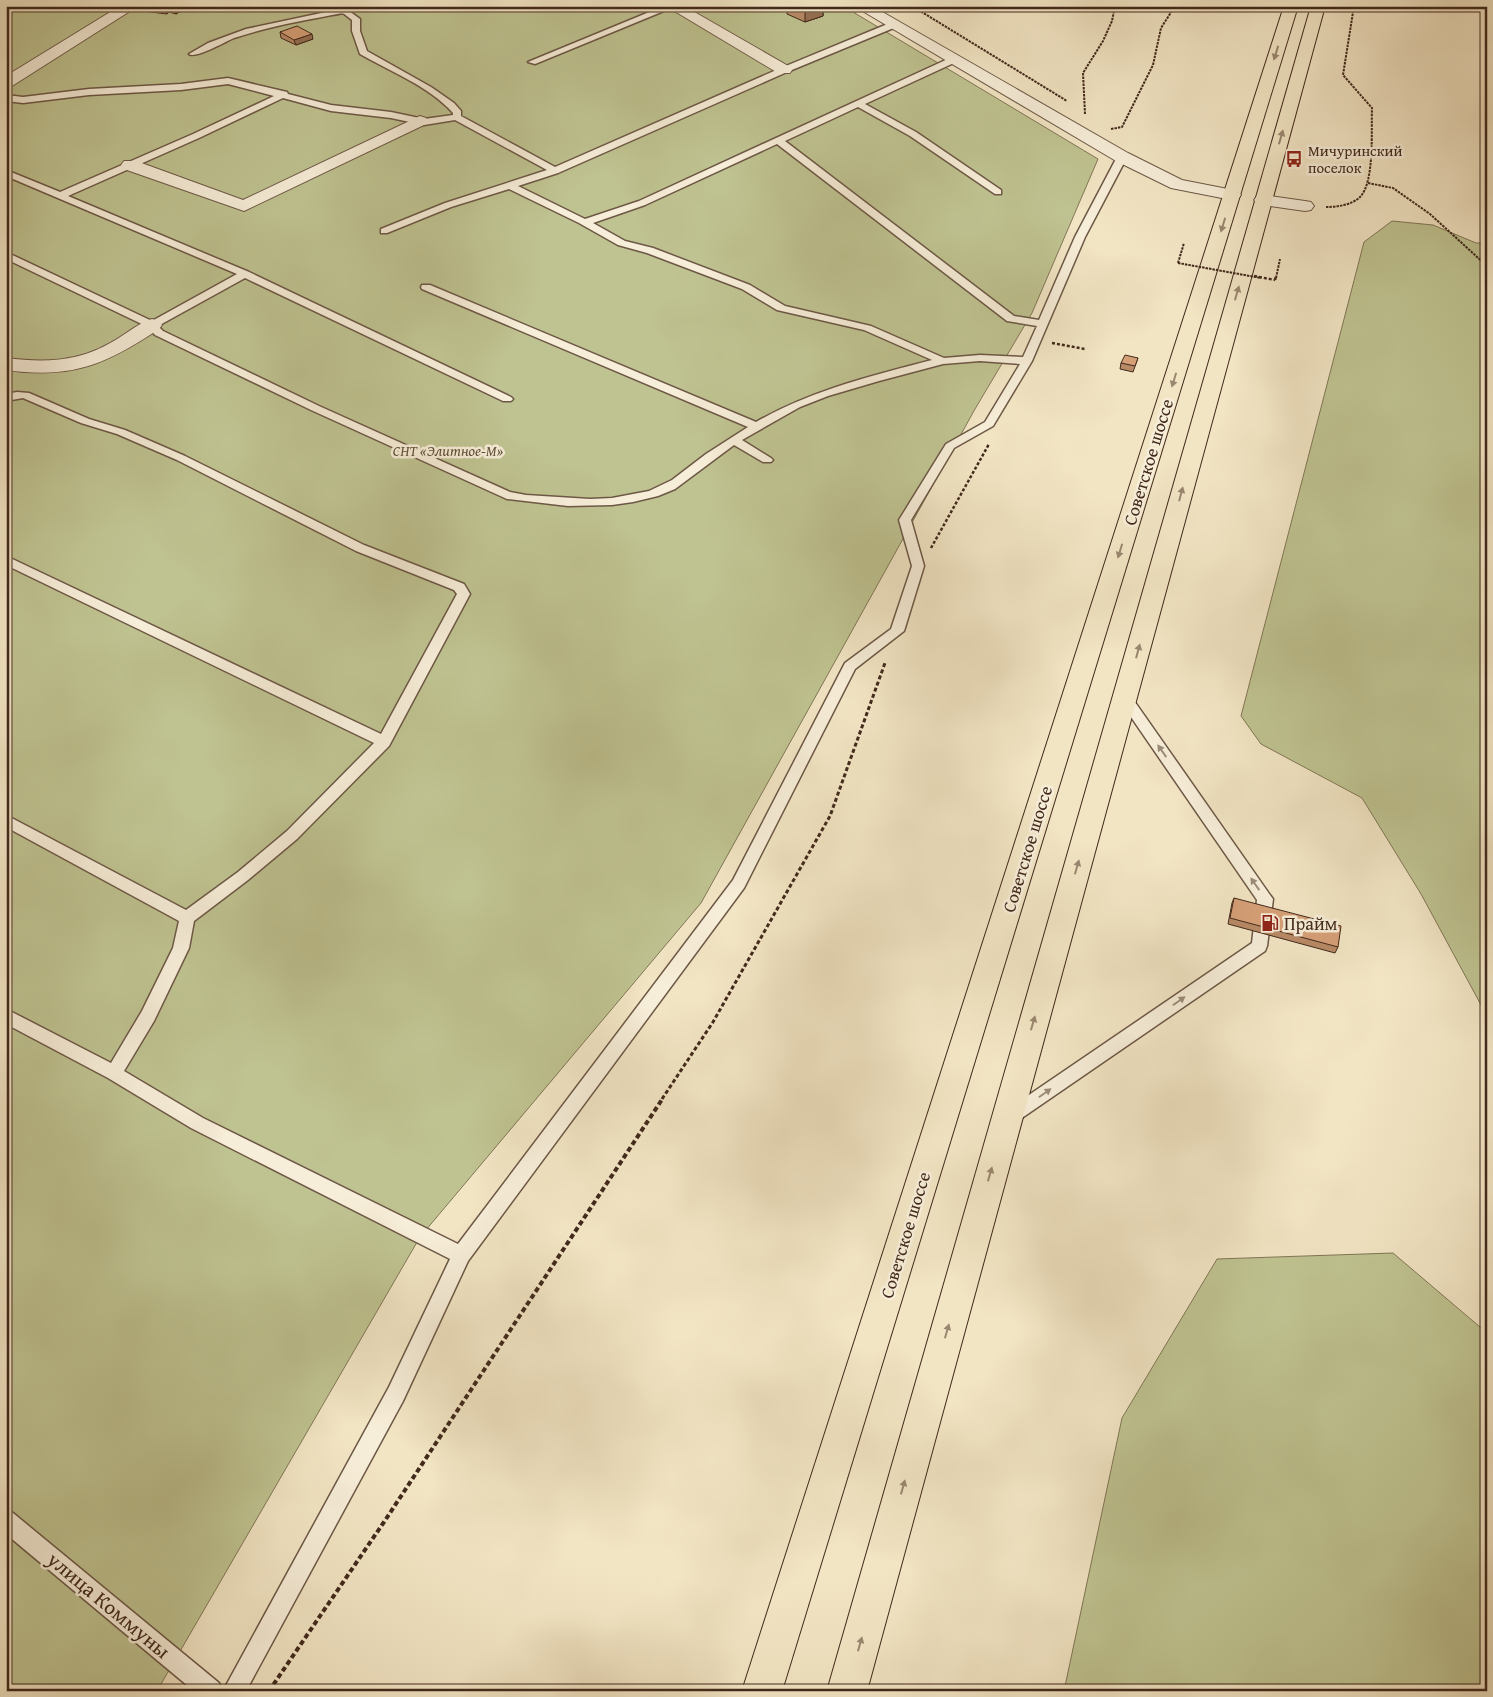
<svg xmlns="http://www.w3.org/2000/svg" width="1493" height="1697" viewBox="0 0 1493 1697" font-family="'Gentium Book Plus',serif">
<style>
.green{fill:#bfc391;stroke:#807656}
.lines{fill:none;stroke-linecap:round;stroke-linejoin:round}
.service-casing{stroke:#6d5846;stroke-width:3}
.minor-casing{stroke:#6d5846;stroke-width:2}
.tertiary-casing{stroke:#6d5846;stroke-width:2}
.trunk-casing{stroke:#41291c;stroke-width:2}
.path-far3{stroke:#41291c;stroke-width:2;stroke-dasharray:2.5 1;stroke-linecap:butt}
.path-far2{stroke:#41291c;stroke-width:2.5;stroke-dasharray:3 2;stroke-linecap:butt}
.path-far1{stroke:#41291c;stroke-width:3;stroke-dasharray:4 2.5;stroke-linecap:butt}
.path{stroke:#41291c;stroke-width:4;stroke-dasharray:5 3;stroke-linecap:butt}
.service{fill:#f7eed9;fill-rule:evenodd}
.minor{fill:#f7eed9;fill-rule:evenodd}
.tertiary{fill:#f7eed9;fill-rule:evenodd}
.trunk{fill:#f2e5c4;fill-rule:evenodd}
.path-bridge-far1{stroke:#41291c;stroke-width:2;stroke-dasharray:2.5 1;stroke-linecap:butt}
.path-bridge{stroke:#41291c;stroke-width:2.5;stroke-dasharray:3 2;stroke-linecap:butt}
.wall{fill:#b88a66;stroke:#41291c}
.shaded-wall{fill:#967053;stroke:#41291c}
.building{fill:#d6a077;stroke:#41291c}
.oneway{fill:#9a8770}
.oneway2{fill:#9c8c7a}
.labels{text-anchor:middle;dominant-baseline:central;stroke-width:5;stroke-linejoin:round;paint-order:stroke}
.far-poi-label{font-size:15px;fill:#41291c;stroke:#f7eed9;text-anchor:start}
.far-park-label{font-size:15px;font-style:italic;fill:#605039;stroke:#f7eed9}
.street-label{font-size:18px;fill:#41291c;stroke:#f7eed9}
.poi-label{font-size:18px;fill:#41291c;stroke:#f7eed9;text-anchor:start}
.near-street-label{font-size:21px;fill:#41291c;stroke:#f7eed9}
</style>
<rect width="100%" height="100%" fill="#f2e5c4"/>
<filter id="stains"><feTurbulence type="fractalNoise" baseFrequency=".004" numOctaves="4"/><feColorMatrix values="0 0 0 0 .2 0 0 0 0 .09 0 0 0 0 .02 0 0 0 .5 -.17"/></filter>
<radialGradient id="worn" r=".72"><stop offset=".6" stop-color="#630" stop-opacity="0"/><stop offset="1" stop-color="#630" stop-opacity=".3"/></radialGradient>
<g class="green">
<path d="M6 6H843L1098 159 1032 313 975 409 701 903 420 1237 157 1691H6Z"/>
<path d="M1392 221 1433 225 1476 243H1487V1016L1421 894 1362 798 1261 744 1241 716 1364 242Z"/>
<path d="M1393 1253 1487 1333V1691H1064L1122 1418 1217 1259Z"/>
</g>
<g class="lines">
<g class="service-casing">
<g id="service">
<path d="M664 6H676L535 64 528 62Z"/>
<path d="M345 8 360 19V31L367 51 431 87 454 103 461 111V116L555 167 781 68 890 23H896V27L787 72 558 173 518 186 585 219 639 201 950 58H956V62L865 104 916 132 1001 190V194H995L910 136 858 107 785 141 1014 316 1039 320 1075 237 1117 157 1122 154 1127 157 1085 237 1032 361 993 426 954 448 911 520 924 566 904 631 855 669 744 888 468 1261 403 1401 246 1691H223L389 1387 450 1259 191 1128 108 1078 6 1024V1009L111 1063 142 1011 173 948 179 921 6 827V815L186 910 238 872 287 831 374 743 6 565V556L381 734 457 594 454 590 356 551 177 460 117 434 81 423 23 398 6 401V394L17 392 29 393 89 419 125 430 185 456 364 545 464 584 470 594 389 746 297 839 248 880 194 921 189 948 154 1021 124 1071 203 1118 458 1244 733 880 845 663 891 629 912 566 899 520 946 444 985 422 1020 364 980 361 943 364 879 381 828 396 800 407 742 440 771 458 773 460 771 462H763L734 445 675 489 658 496 633 502 612 505 568 506 507 499 311 410 155 335 148 327 6 259V252L152 321 237 274 6 176V170L60 192 193 134 274 96 228 84 181 90 89 95 23 103 6 101V95L23 97 89 89 181 84 228 78 287 92 288 94 331 105 391 112 424 119 453 115V113C429 86 391 72 360 54L352 31V20L343 13C307 20 270 26 234 38 225 42 195 59 189 54L208 43 246 29ZM283 98 331 111 391 118 424 125 455 120 547 170 445 203 381 229V233H387L451 207 509 189 579 223 618 245 647 253 742 289 777 310 864 330 932 360C871 376 812 390 756 422L430 285H422L421 287 422 289 748 427 706 454 672 480 649 491 612 498 590 499 526 495 510 492 319 406 163 331 158 326 245 278 503 401H511L513 399 511 397 249 272 68 196 199 138ZM777 144 1007 321 1037 326 1023 357 980 355 944 358 871 326 785 306 750 285 653 248 625 241 593 223 645 205Z"/>
<path d="M1125 693 1130 695 1270 895 1273 899 1267 946 1265 951 1016 1122 1010 1125 1004 1122 1001 1117 1004 1112 1252 943 1257 900 1120 701 1118 698 1120 695Z"/>
<path d="M6 1510 13 1513 219 1683 222 1691H194L6 1534Z"/>
</g>
</g>
<g class="minor-casing">
<g id="minor">
<path d="M120 6H138L12 86 6 88V76Z"/>
<path d="M334 6H350L352 10 350 13C342 15 338 13 334 6Z"/>
<path d="M666 6H684L790 67 792 70 790 73H778Z"/>
<path d="M420 116 426 118 428 121 426 124 244 211 124 169 121 165 124 161H136L243 200Z"/>
<path d="M1263 195 1305 201 1311 202 1314 206 1311 210 1305 211 1257 204 1254 200 1257 196Z"/>
<path d="M152 319 159 321 162 325 159 329C105 365 72 379 6 370V358C44 363 78 362 112 342 125 335 138 323 152 319Z"/>
</g>
</g>
<g class="tertiary-casing">
<path id="tertiary" d="M854 6H872L1128 153 1182 180 1238 191 1241 195 1238 199 1232 200 1171 188 1116 161Z"/>
</g>
<g class="trunk-casing">
<g id="trunk">
<path d="M1284 6H1298L782 1691H742Z"/>
<path d="M1311 6H1325L867 1691H827Z"/>
</g>
</g>
<g class="path-far3">
<path d="M912 6 1067 101"/>
<path d="M1085 114 1083 73 1103 41 1112 21 1115 6"/>
<path d="M1111 129 1122 127 1153 65 1161 28 1175 6"/>
<path d="M1368 183 1393 188 1430 214 1487 266"/>
<path d="M1326 207C1337 207 1352 205 1360 197 1375 182 1371 129 1372 108L1343 75 1354 6"/>
<path d="M1178 263 1184 243"/>
<path d="M1276 278 1280 259"/>
</g>
<g class="path-far2">
<path d="M1275 280 1276 276"/>
<path d="M1052 343 1085 349"/>
<path d="M931 548 989 444"/>
</g>
<path class="path-far1" d="M662 1099 713 1022 830 816 885 663"/>
<path class="path" d="M269 1691 384 1522 663 1098"/>
<use href="#service" class="service"/>
<use href="#minor" class="minor"/>
<use href="#tertiary" class="tertiary"/>
<use href="#trunk" class="trunk"/>
<path class="path-bridge-far1" d="M1178 263 1261 278"/>
<path class="path-bridge" d="M1254 276 1275 280"/>
</g>
<g class="wall">
<path d="M142 6H185L186 8 176 14 169 12 167 14 143 11Z"/>
<path d="M787 6H823V16L805 22 787 14Z"/>
<path d="M280 32 313 39 296 45 281 38Z"/>
<path d="M1138 358 1133 372 1120 369 1121 363Z"/>
<path d="M1234 898 1338 947 1335 953 1228 924 1232 903Z"/>
</g>
<g class="shaded-wall">
<path d="M165 6H168L169 12 167 14Z"/>
<path d="M174 6H185L186 8 176 14Z"/>
<path d="M821 6H823V16L805 22V12Z"/>
<path d="M312 34 313 39 296 45 294 40Z"/>
</g>
<g class="building">
<path d="M792 6H821L805 12Z"/>
<path d="M297 26 312 34 294 40 280 32Z"/>
<path d="M1125 355 1138 358 1135 366 1121 363Z"/>
<path d="M1234 898 1341 926 1338 947 1230 918Z"/>
</g>
<defs><path id="oneway-solid" d="M-6-.8H1V-3.2L6.5 0L1 3.2V.8H-6Z" transform="scale(1.25)"/></defs>
<g class="oneway">
<use href="#oneway-solid" transform="translate(1276 53) rotate(107)"/>
<use href="#oneway-solid" transform="translate(1281 137) rotate(-74)"/>
<use href="#oneway-solid" transform="translate(1223 225) rotate(107)"/>
<use href="#oneway-solid" transform="translate(1237 293) rotate(-74)"/>
<use href="#oneway-solid" transform="translate(1174 380) rotate(107)"/>
<use href="#oneway-solid" transform="translate(1181 494) rotate(-75)"/>
<use href="#oneway-solid" transform="translate(1120 551) rotate(107)"/>
<use href="#oneway-solid" transform="translate(1138 651) rotate(-75)"/>
<use href="#oneway-solid" transform="translate(1077 867) rotate(-74)"/>
<use href="#oneway-solid" transform="translate(1033 1023) rotate(-74)"/>
<use href="#oneway-solid" transform="translate(990 1174) rotate(-74)"/>
<use href="#oneway-solid" transform="translate(947 1331) rotate(-74)"/>
<use href="#oneway-solid" transform="translate(903 1487) rotate(-74)"/>
<use href="#oneway-solid" transform="translate(860 1644) rotate(-74)"/>
</g>
<g class="oneway2">
<use href="#oneway-solid" transform="translate(1162 751) rotate(-125)"/>
<use href="#oneway-solid" transform="translate(1255 884) rotate(-125)"/>
<use href="#oneway-solid" transform="translate(1179 1001) rotate(-35)"/>
<use href="#oneway-solid" transform="translate(1045 1093) rotate(-35)"/>
</g>
<defs>
<g id="bus-bare" transform="scale(1.35)"><path d="M-5-6H5V4H4V6H2V4H-2V6H-4V4H-5ZM-3.5-4V0h7V-4ZM-3.5 1.2v1.5H-2V1.2ZM2 1.2v1.5H3.5V1.2Z" fill="#8f2418" stroke="#f7eed9" stroke-width="2.5" paint-order="stroke"/></g>
<g id="fuel-bare" transform="scale(1.35)"><path d="M-5.5-6h7V0h2V4h1.3V-2.5L3-4.5l.8-.8L6-3V5H2.5V1h-1V6h-7ZM-4.2-4.7v3.2H.2V-4.7Z" fill="#8f2418" stroke="#f7eed9" stroke-width="2.5" paint-order="stroke"/></g>
</defs>
<g fill-rule="evenodd">
<use href="#bus-bare" x="1294" y="159"/>
<use href="#fuel-bare" x="1270" y="923"/>
</g>
<g class="labels">
<g class="far-poi-label">
<text x="1308" y="150">Мичуринский<tspan x="1308" dy="17">поселок</tspan></text>
</g>
<g class="far-park-label">
<text x="448" y="450">СНТ «Элитное-М»</text>
</g>
<g class="street-label">
<text transform="translate(1148 462) rotate(-73)">Советское шоссе</text>
<text transform="translate(1027 849) rotate(-73)">Советское шоссе</text>
<text transform="translate(905 1235) rotate(-73)">Советское шоссе</text>
</g>
<g class="poi-label">
<text x="1284" y="923">Прайм</text>
</g>
<g class="near-street-label">
<text transform="translate(109 1605) rotate(40)">улица Коммуны</text>
</g>
</g>
<rect width="1493" height="1697" fill="none" stroke="#f2e5c4" stroke-width="25"/>
<rect x="8" y="8" width="1478" height="1682" fill="none" stroke="#41291c" stroke-width="2.5"/>
<rect x="12" y="12" width="1468" height="1672" fill="none" stroke="#41291c"/>
<rect width="100%" height="100%" filter="url(#stains)"/>
<rect width="100%" height="100%" fill="url(#worn)"/>
</svg>
